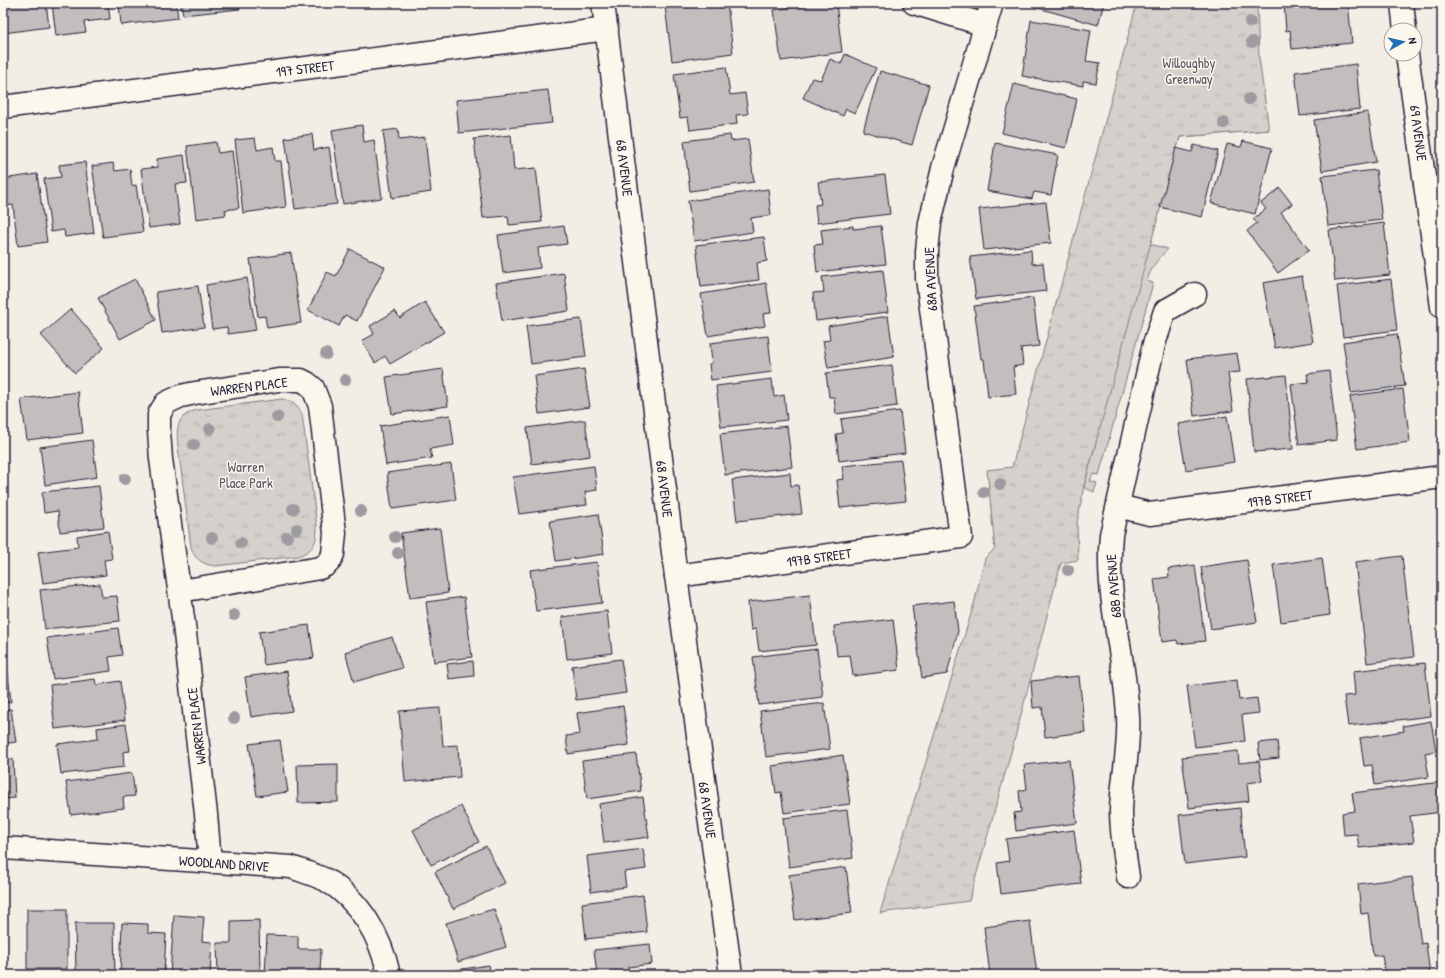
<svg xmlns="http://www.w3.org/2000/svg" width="1445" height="978" viewBox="0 0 1445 978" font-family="'Patrick Hand',sans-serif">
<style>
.grass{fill:#d4d1cc;stroke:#7b7a84}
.park{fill:url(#park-tufts);stroke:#7b7a84}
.building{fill:#c2bebe;stroke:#22223b}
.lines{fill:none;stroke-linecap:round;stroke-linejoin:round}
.minor-casing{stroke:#22223b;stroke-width:25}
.tertiary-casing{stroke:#22223b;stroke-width:25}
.minor{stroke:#fbf7ec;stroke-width:22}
.tertiary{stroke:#fbf7ec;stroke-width:22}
.tree{fill:#9d9b9f}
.labels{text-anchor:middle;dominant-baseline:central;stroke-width:3;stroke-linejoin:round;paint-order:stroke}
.park-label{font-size:14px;fill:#575766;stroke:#fbf7ec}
.street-label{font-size:14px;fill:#22223b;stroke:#fbf7ec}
</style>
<defs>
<pattern id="park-tufts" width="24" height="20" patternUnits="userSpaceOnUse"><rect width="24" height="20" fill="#d4d1cc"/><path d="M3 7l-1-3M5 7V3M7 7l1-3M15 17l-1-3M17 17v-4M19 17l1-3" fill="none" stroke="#b6b3b0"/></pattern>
</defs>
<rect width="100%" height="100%" fill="#f2eee5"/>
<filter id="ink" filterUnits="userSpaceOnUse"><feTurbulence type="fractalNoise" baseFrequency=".025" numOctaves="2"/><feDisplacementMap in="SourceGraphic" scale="8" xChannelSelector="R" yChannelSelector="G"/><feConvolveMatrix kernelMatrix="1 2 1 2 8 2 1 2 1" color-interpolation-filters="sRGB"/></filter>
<g filter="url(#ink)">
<path class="grass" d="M1148 129 1269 130 1180 137 1150 244 1168 249C1158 259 1151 267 1147 281L1153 283 1099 475 1093 474 1090 481 1097 483 1094 492 1085 488 1084 486 1095 447Z"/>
<g class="park">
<path d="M1137 3H1257L1259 58 1269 130 1180 137 1084 486 1077 523 1078 560 1061 563 1012 749 969 901 880 913 974 604 985 558 995 549 987 470 1012 467Z"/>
<path d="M282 399C292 401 297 405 302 414L317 526C317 543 314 550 298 556L216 566C203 565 194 559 191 547L178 446C176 428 177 415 197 410Z"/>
</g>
<g class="building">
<path d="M3 3H46L49 27 3 33Z"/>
<path d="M52 3H108L110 19 84 22 86 32 56 36Z"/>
<path d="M119 3H176L178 18 121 25Z"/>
<path d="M181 3H240V9L183 15Z"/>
<path d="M259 3H282L259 6Z"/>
<path d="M694 3H727L733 53 672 61 665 6Z"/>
<path d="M823 3H836L842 52 781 61 774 10Z"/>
<path d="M1040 3H1104L1098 25 1038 8Z"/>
<path d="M1284 3H1348L1352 43 1292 49 1290 30 1286 31Z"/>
<path d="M1031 20 1091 30 1086 61 1100 63 1096 83 1083 81V86L1022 76Z"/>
<path d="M845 54 876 68 855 113 846 109 843 116 803 98 812 78 821 80 830 59 841 64Z"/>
<path d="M1356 64 1360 109 1300 116 1295 72Z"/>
<path d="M726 67 730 95 745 93 748 114 736 115 737 124 690 130 688 117 680 118 674 74Z"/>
<path d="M880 71 929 85 912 145 863 131Z"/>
<path d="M1014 84 1077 99 1066 148 1002 133Z"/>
<path d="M548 90 552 123 459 133 456 100Z"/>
<path d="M1368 112 1376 162 1322 171 1314 120Z"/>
<path d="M362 125 364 142 374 140 382 198 343 204 332 130Z"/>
<path d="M398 129 399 140 425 137 431 192 392 198 383 131Z"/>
<path d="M312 134 314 150 329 147 337 204 295 209 285 138Z"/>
<path d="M511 135 514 170 536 168 542 222 509 225 508 216 483 218 474 139Z"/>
<path d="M730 135 731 141 748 139 754 182 690 191 684 141Z"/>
<path d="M255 138 257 150 273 147 275 161H281L286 207 243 213 235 140Z"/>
<path d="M1243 141 1272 148 1255 214 1211 203 1227 144 1241 147Z"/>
<path d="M216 142 218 153 232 151 239 208 225 210 226 215 196 219 187 146Z"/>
<path d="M995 143 1058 155 1051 195 1034 192 1032 199 987 191Z"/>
<path d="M1194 145 1218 151 1202 217 1160 207 1176 148 1192 152Z"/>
<path d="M184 155 187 183 175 184 180 224 149 228 141 169 158 167 157 159Z"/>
<path d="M85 162 94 233 65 237 64 230 51 232 44 179 61 177 59 165Z"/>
<path d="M113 163 115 171 130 169 132 186 136 185 143 232 103 237 92 166Z"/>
<path d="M1376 170 1382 220 1328 226 1322 176Z"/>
<path d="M37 174 47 242 18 246 13 205 3 206V179Z"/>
<path d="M885 175 890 214 817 223 815 205 821 204 818 182Z"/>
<path d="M1280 188 1292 204 1281 212 1309 250 1278 273 1247 231 1257 223 1253 219 1266 209 1261 203Z"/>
<path d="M768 189 771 215 751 218 753 232 694 241 688 201Z"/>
<path d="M1046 202 1051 243 984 250 979 209Z"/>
<path d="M1384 223 1390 275 1335 281 1329 230Z"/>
<path d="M564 226 567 244 538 248 540 268 503 273 498 235Z"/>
<path d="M853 226V229L881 226 886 264 817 272 814 245 823 244 821 230Z"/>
<path d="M764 237 767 261 757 263 759 280 701 287 696 245Z"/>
<path d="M350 249 385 267 357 321 345 315 339 326 308 310 327 272 336 276Z"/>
<path d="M1031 250 1032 264 1043 263 1046 291 976 299 970 257Z"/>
<path d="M291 253 301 323 267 328 265 316 258 317 250 259Z"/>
<path d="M883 270 888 312 816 321 813 293 824 292 822 277Z"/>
<path d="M564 273 569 311 502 321 496 283Z"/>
<path d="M1302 276 1313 342 1275 348 1263 283Z"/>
<path d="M247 278 256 330 228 334 227 327 212 329 206 285Z"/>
<path d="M135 279 156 320 120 339 98 298Z"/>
<path d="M1391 279 1397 330 1343 337 1337 286Z"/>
<path d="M766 283 771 313 763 314 765 326 708 336 701 294Z"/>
<path d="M198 286 204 327 162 333 156 292Z"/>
<path d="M1033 298 1039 346 1021 348 1023 365 1013 367 1016 394 988 397 984 359H981L974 306Z"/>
<path d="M425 302 444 332 390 364 385 356 375 363 362 341 374 334 370 326 395 311 400 318Z"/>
<path d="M71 309 104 348 75 373 41 335Z"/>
<path d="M888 316 894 357 828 368 823 341 830 340 828 326Z"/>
<path d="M581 319 586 357 531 364 526 326Z"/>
<path d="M1397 334 1405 386 1351 393 1343 342Z"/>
<path d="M768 336 772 372 711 380 709 364 712 363 710 343Z"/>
<path d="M1237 353 1240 372 1228 373 1233 411 1194 416 1187 359Z"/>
<path d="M892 365 897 406 836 414 834 397H829L826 373Z"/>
<path d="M443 369 448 406 392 414 386 377Z"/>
<path d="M584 369 590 407 539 414 534 376Z"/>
<path d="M1329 371 1337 440 1299 445 1291 384 1309 382 1307 374Z"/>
<path d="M1286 375 1293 449 1254 452 1247 379Z"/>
<path d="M772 379 774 397 784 395 787 420 721 427 716 386Z"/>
<path d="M1403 389 1410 442 1357 449 1350 396Z"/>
<path d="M78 392 83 433 27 440 21 399Z"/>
<path d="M900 411 905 453 839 461 836 434 843 433 841 419Z"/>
<path d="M450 415 454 445 430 449 432 458 386 465 380 426Z"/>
<path d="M1227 416 1234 462 1186 470 1178 424Z"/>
<path d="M585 420 590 456 532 464 527 428Z"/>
<path d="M787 426 792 467 725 475 720 434Z"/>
<path d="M92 440 97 477 45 485 40 447Z"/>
<path d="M901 460 906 501 840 508 837 480 844 479 842 466Z"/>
<path d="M451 464 456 500 392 509 387 473Z"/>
<path d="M594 466 597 490 585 492 587 505 519 514 513 477Z"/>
<path d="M790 473 791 486 798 485 802 514 737 521 732 480Z"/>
<path d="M99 486 104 527 60 532 58 511 44 513 42 492Z"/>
<path d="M598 514 604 554 556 561 550 521Z"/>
<path d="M440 528 448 593 410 598 401 533Z"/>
<path d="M108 531 112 559 104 560 106 575 43 583 38 552 78 547 77 536Z"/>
<path d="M1402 556 1414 657 1367 663 1355 562Z"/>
<path d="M1322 558 1330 615 1281 622 1273 565Z"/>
<path d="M1247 560 1257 622 1211 629 1201 567Z"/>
<path d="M597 562 602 603 536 611 530 570Z"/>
<path d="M1195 565 1205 641 1178 644 1177 640 1162 642 1154 579 1169 577 1168 569Z"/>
<path d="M100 584 102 597 117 596 120 621 45 629 40 590Z"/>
<path d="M810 595 816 645 759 651 756 629 751 630 748 602Z"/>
<path d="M464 597 472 657 434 662 426 602Z"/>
<path d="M954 601 958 631 947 674 922 678 912 606Z"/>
<path d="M607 611 612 653 567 659 562 617Z"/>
<path d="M893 619 899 670 853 676 850 655 837 656 834 626Z"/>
<path d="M309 625 314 658 264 665 259 632Z"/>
<path d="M118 628 122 655 109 657 111 671 53 679 47 638Z"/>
<path d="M392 637 402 668 354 682 345 652Z"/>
<path d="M817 649 823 697 759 705 753 657Z"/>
<path d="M621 659 626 693 576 700 572 666Z"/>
<path d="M473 661 474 676 449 679 447 664Z"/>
<path d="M7 663 11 702 3 703V664Z"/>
<path d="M1425 663 1431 716 1348 726 1344 696 1355 695 1353 671Z"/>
<path d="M287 671 292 711 251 717 245 677Z"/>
<path d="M1079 676 1085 732 1045 737 1042 707 1033 708 1031 681Z"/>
<path d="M95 679 96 685 120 681 125 720 55 729 50 685Z"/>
<path d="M1237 680 1239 700 1257 698 1259 713 1242 715 1245 741 1195 747 1187 686Z"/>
<path d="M824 703 830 749 766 757 760 711Z"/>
<path d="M623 706 629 745 568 754 566 736 580 734 577 713Z"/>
<path d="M440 708 443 746 458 745 460 777 405 782 399 711Z"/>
<path d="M11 709 16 742 3 744V710Z"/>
<path d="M1431 721 1436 751 1425 753 1429 777 1375 785 1372 765 1364 766 1360 738 1404 731 1403 726Z"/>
<path d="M126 724 130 751 123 752 124 767 61 774 57 744 98 739 97 728Z"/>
<path d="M280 740 288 792 257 796 249 744Z"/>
<path d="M1277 741 1279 758 1260 760 1258 743Z"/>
<path d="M1238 751 1239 763 1259 761 1262 781 1247 783 1249 801 1189 808 1182 757Z"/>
<path d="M636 754 641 791 587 799 582 761Z"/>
<path d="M843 755 850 804 784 813 781 792 776 793 772 766Z"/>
<path d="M13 759 15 798 3 799V760Z"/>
<path d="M1069 760 1077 823 1016 831 1014 813 1021 812 1019 791 1027 789 1024 765Z"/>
<path d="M338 764V802L298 803 297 765Z"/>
<path d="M132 773 135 796 123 797 124 808 71 815 66 782Z"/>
<path d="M1442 782V812L1410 816 1414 842 1359 848 1357 834 1344 835 1342 813 1355 811 1352 793Z"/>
<path d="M643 797 649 837 604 843 599 804Z"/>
<path d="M461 806 479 842 431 865 413 830Z"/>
<path d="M1240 808 1245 857 1185 864 1179 815Z"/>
<path d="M847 810 853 858 789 867 783 818Z"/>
<path d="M1074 830 1081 884 1001 894 997 863 1009 861 1006 839Z"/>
<path d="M486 846 505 883 453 909 435 872Z"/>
<path d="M643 849 646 869 624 872 626 887 591 892 587 856Z"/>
<path d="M846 867 852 913 795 920 789 875Z"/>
<path d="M1412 877 1421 944 1426 943 1430 975H1385L1382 955 1373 956 1368 913 1361 914 1358 884Z"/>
<path d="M643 895 647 932 586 939 582 903Z"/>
<rect x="27" y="909" width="40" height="60"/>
<path d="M494 909 506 947 458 962 446 923Z"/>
<path d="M174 915 204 917 202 941 212 942 210 975H170Z"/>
<path d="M259 920 260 975H218L217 943H231V921Z"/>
<path d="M1030 921 1037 975H990L984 927Z"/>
<path d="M75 923H114L115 975H76Z"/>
<path d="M122 923 148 924V933L166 934 164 975H120Z"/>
<path d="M267 935 298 936V949H321L320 975H265Z"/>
<path d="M650 944 652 964 628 967 629 975H597L594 950Z"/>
<path d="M489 965 491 975H444L443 972Z"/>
</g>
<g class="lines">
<g class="minor-casing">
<g id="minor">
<path d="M914 3 985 25"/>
<path d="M1427 189 1442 187"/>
<path d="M1118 506 1150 514 1442 477"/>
<path d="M676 576 961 537 927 278V251L930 223 943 168 992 3"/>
<path d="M180 591 308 570 320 568 326 565 330 561 333 554 335 533 320 406 313 388 307 383 301 380H279L195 393 181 396 166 403 159 414V431L161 459 184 625 206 814 210 862"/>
<path d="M3 848 291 867C302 871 315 875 326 880 360 900 381 937 389 975"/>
<path d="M1128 877C1125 855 1121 833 1121 810 1122 779 1130 748 1128 716 1125 656 1105 596 1111 535L1154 344 1165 311 1195 294"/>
</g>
</g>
<g class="tertiary-casing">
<g id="tertiary">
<path d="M603 3 676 576 731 975"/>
<path d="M1402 3 1405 30"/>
<path d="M1407 54 1442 307"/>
<path d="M3 107 607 29"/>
</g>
</g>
<use href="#minor" class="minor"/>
<use href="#tertiary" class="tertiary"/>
</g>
<g class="tree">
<circle cx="1250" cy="22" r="6"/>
<circle cx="1252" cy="42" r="6"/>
<circle cx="1249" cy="99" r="6"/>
<circle cx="1224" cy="123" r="6"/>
<circle cx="326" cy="354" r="6"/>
<circle cx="345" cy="380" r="6"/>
<circle cx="277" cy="417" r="6"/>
<circle cx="210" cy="429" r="6"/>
<circle cx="194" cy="445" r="6"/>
<circle cx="125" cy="479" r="6"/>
<circle cx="1000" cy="484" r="6"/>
<circle cx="984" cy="492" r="6"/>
<circle cx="293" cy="509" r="6"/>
<circle cx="361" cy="511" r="6"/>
<circle cx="297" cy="529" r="6"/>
<circle cx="287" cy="537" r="6"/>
<circle cx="395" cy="537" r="6"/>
<circle cx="212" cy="538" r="6"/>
<circle cx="241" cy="543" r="6"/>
<circle cx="398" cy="553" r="6"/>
<circle cx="1068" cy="570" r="6"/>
<circle cx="234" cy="615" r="6"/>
<circle cx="234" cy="718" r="6"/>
</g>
</g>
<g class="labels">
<g class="park-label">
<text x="1189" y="62">Willoughby<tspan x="1189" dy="16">Greenway</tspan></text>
<text x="246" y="466">Warren<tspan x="246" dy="16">Place Park</tspan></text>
</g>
<g class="street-label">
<text transform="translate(305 68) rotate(-7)">197 STREET</text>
<text transform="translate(1419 133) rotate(82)">69 AVENUE</text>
<text transform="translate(625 168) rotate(83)">68 AVENUE</text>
<text transform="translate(930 279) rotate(-93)">68A AVENUE</text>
<text transform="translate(249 386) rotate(-7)">WARREN PLACE</text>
<text transform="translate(665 489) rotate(83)">68 AVENUE</text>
<text transform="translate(1280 498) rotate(-7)">197B STREET</text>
<text transform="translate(819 557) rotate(-8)">197B STREET</text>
<text transform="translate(1113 586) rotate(-95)">68B AVENUE</text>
<text transform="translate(196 726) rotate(-97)">WARREN PLACE</text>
<text transform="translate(708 810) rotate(82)">68 AVENUE</text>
<text transform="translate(224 863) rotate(4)">WOODLAND DRIVE</text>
</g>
</g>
<rect width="1445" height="978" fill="none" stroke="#fbf7ec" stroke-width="16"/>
<rect x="8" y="8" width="1429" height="962" fill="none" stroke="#22223b" stroke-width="1.5" filter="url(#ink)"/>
<g transform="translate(1403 42) rotate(82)"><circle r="19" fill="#fbf7ec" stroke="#a4a2a5"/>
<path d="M0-3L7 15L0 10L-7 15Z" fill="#1f6fb2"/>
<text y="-6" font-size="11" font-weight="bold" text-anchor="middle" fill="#22223b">N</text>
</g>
</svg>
